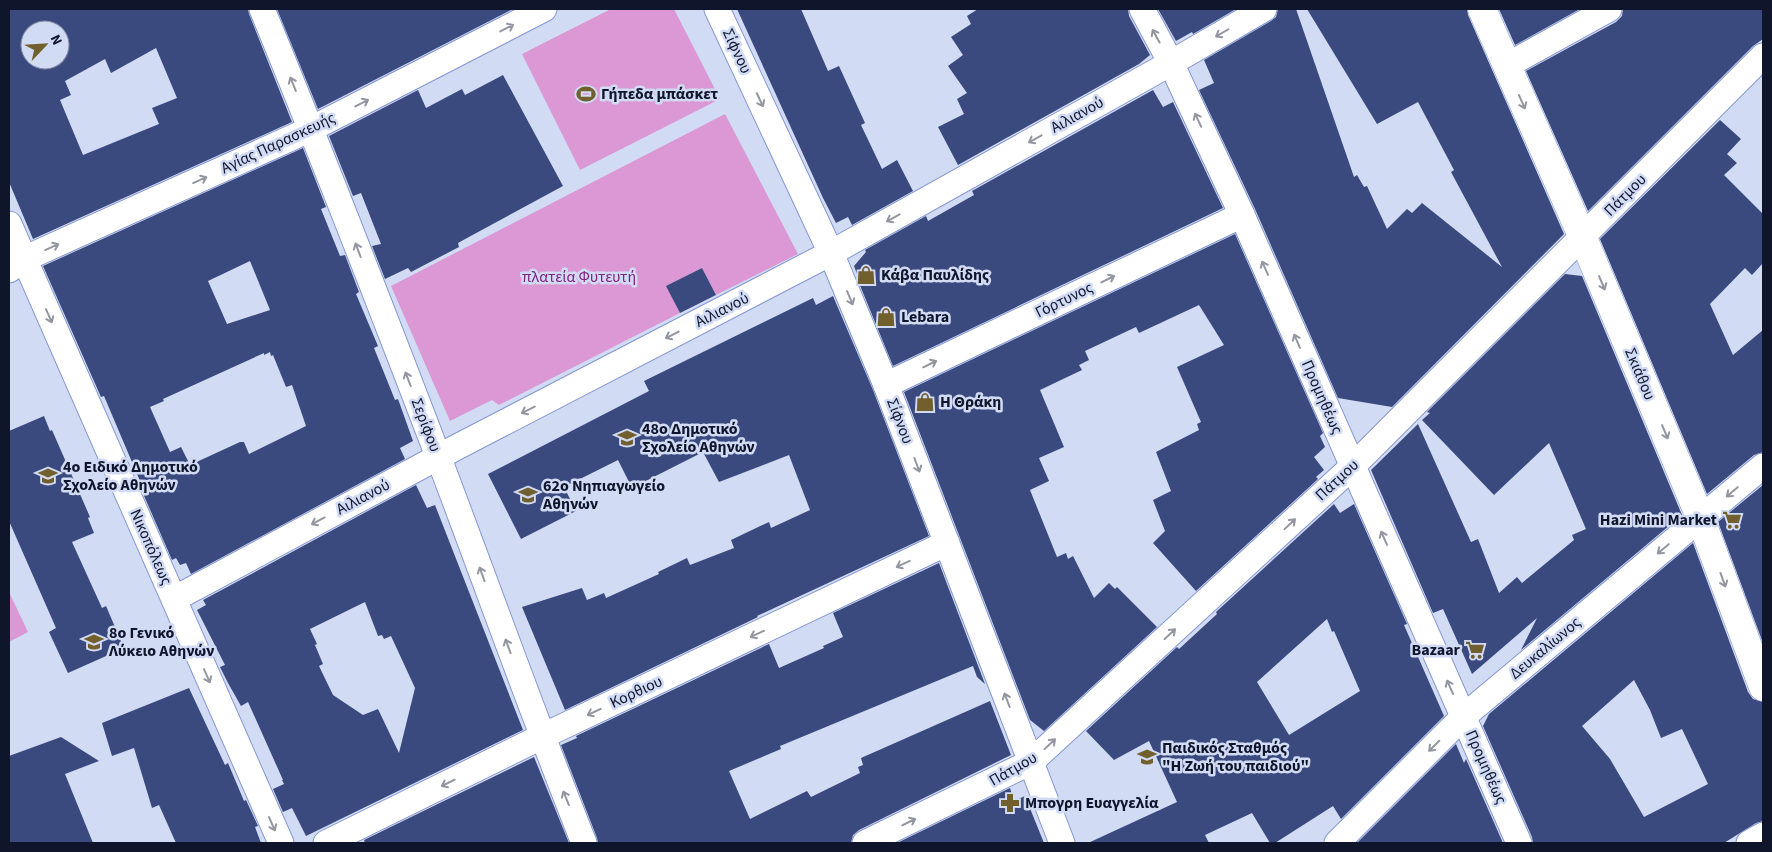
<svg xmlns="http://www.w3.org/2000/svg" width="1772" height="852" viewBox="0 0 1772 852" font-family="'Source Sans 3',sans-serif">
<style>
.green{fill:#db98d4}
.building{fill:#3a497e;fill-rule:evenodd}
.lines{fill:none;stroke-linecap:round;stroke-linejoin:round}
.street-casing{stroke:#8497d2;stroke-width:27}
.secondary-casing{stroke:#8497d2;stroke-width:29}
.street{stroke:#fff;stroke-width:25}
.secondary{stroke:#fff;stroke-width:28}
.oneway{stroke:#9396a0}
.labels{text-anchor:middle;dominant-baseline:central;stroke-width:5;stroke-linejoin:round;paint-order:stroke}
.street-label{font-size:16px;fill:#0f162c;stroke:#d2dbf4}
.poi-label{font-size:16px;font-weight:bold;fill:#0f162c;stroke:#d2dbf4;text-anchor:start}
.park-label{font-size:16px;fill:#82217e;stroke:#d2dbf4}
</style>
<rect width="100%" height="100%" fill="#d2dbf4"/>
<g class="green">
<path d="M611 9H674L720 99 580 170 522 54Z"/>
<path d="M725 114 798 254 716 295 702 268 667 286 680 313 499 405 492 400 450 421 391 286Z"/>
<path d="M9 592 28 632 9 642Z"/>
</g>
<g class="building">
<path d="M9 9H248L249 14 292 122 33 239 9 182ZM30 30H60V60H30ZM156 48 177 98 152 108 159 124 83 155 60 100 71 95 65 81 105 59 111 73Z"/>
<path d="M277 9H513L318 109Z"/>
<path d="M737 9H801L828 71 839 66 865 123 861 125 882 169 897 160 913 191 852 225 848 217 836 223 823 198Z"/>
<path d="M978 9H1128L1129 16 1150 55 1139 64 958 165 938 127 964 114 957 99 967 93 948 66 963 55 951 37 971 24 967 16Z"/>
<path d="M1158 9H1236L1193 34 1192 32 1176 41Z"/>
<path d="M1278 9H1296L1354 177 1357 175 1364 187 1367 186 1387 229 1407 209 1412 213 1422 203 1502 267 1451 172 1454 170 1418 102 1377 124 1307 9H1467L1468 15 1564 234 1392 407 1338 398 1255 209 1199 90 1214 83 1204 60 1271 21 1276 17Z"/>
<path d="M1499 9H1580L1515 45Z"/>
<path d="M1623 9H1763V39L1753 46 1588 211 1526 71 1616 22 1622 16Z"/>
<path d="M503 75 563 186 467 238 458 243 459 247 411 272 408 268 385 279 372 246 381 244 361 193 353 196 329 136 418 90 426 108 462 89 465 95Z"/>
<path d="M1153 90 1163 107 1173 102 1223 208 893 366 859 283 860 282 854 266 866 252 865 250 926 216 928 221 974 195 972 191Z"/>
<path d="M1720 120 1741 139 1727 154 1737 163 1724 175 1763 214V263L1752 275 1745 268 1710 304 1733 355 1763 330V452L1754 455 1707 494 1600 239Z"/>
<path d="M303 148 326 207 321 209 340 256 345 255 359 292 356 294 378 346 374 348 395 400 398 399 413 441 400 448 405 459 191 574 186 563 180 565 176 558 172 560 138 482 140 481 104 396 101 397 43 266ZM250 261 270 310 227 324 208 281ZM270 352 271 356 273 355 286 387 292 385 306 426 249 454 244 442H240L190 465 181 447 170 452 150 407 164 401 163 399 264 353V355Z"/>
<path d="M1235 234 1323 433 1320 436 1325 447 1314 457 1324 470 1316 477 1318 479 1196 591 1153 543 1165 531 1153 500 1171 491 1156 452 1199 430 1197 424 1201 422 1177 367 1224 345 1199 305 1139 333 1136 327 1085 351 1089 360 1079 365 1082 370 1040 390 1064 447 1039 458 1049 481 1030 490 1057 557 1066 553 1068 559 1073 556 1094 598 1109 583 1115 589 1117 587 1157 627 1044 731 1030 720 904 392Z"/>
<path d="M702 268 716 295 680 313 666 286Z"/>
<path d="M1565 274 1582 276 1682 515 1521 650 1537 618 1472 674 1443 609 1433 613 1371 470 1418 424 1471 542 1478 539 1499 593 1517 577 1522 583 1574 540 1572 535 1586 529 1549 443 1494 495 1422 420 1430 413 1427 412Z"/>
<path d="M833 296 873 390 929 536 757 616 758 617 565 710 522 607 582 588 587 600 604 593 606 598 659 574 658 572 687 558 690 565 734 548 731 540 769 522 771 528 810 510 789 455 719 482 703 452 632 488 618 460 564 487 576 511 521 539 488 474 649 391 644 381 813 298 816 305Z"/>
<path d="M44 416 50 431 52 430 90 517 88 518 94 533 72 542 102 608 106 606 124 648 68 673 49 632 56 628 9 521V431Z"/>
<path d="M416 485 427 508 435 505 523 730 306 836 292 808 283 812 273 789 284 784 282 780H283L248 702 241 706 228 683 220 667 225 665 197 610 206 605 203 600ZM365 602 378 636 382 635 384 639 391 636 415 688 399 753 378 709 363 715 333 695 319 666 323 664 315 645 317 644 310 629Z"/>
<path d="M1763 485V643L1718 522Z"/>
<path d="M1334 504 1340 513 1354 504 1407 624 1404 625 1444 716 1341 819 1333 806 1275 843H1270L1252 813 1205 835 1209 843H1088L1177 802 1149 741 1114 760 1086 731 1177 647 1179 649 1217 614 1216 612ZM1327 619 1332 632 1334 631 1360 691 1289 735 1257 682Z"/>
<path d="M1693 543 1748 692 1753 699 1763 702V821L1756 823 1724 843H1533L1532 837 1483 726 1489 714ZM1634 680 1650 710 1661 738 1682 729 1708 784 1644 817 1610 759 1582 726Z"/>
<path d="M939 563 985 684 977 677 973 666 780 746 781 749 729 771 750 819 807 791 811 797 860 773 858 767 863 765 861 758 990 701 1011 755 859 830 853 835 851 843H598L597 838 561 745 577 738 576 736 769 644 779 668 824 648 823 646 843 637 833 613Z"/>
<path d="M189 688 225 765 228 763 244 801 246 800 258 826 255 827 261 843H176L159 805 152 808 134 748 112 756 102 723Z"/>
<path d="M61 737 99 761 65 774 93 843H9V756Z"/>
<path d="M1456 744 1464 763 1466 759 1503 843H1357Z"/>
<path d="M534 757 569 843H365L364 840Z"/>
<path d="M1010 788 1014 801 1025 796 1044 843H897Z"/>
</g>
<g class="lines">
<g class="street-casing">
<g id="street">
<path d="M262 9C323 157 381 307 438 456 487 585 533 715 584 843"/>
<path d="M717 9 831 253 886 385 1062 843"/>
<path d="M1142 9 1171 63 1242 215 1519 843"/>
<path d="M1506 66 1609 9"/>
<path d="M9 224 281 843"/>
<path d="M9 270 24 259 311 129 544 9"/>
<path d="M886 385 1242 215"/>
<path d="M174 599 457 447 831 253 1171 63 1264 9"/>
<path d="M326 843 541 737 947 543"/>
<path d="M865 843 1031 762 1352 467 1763 56"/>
<path d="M1337 843 1463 717 1763 466"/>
<path d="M1749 843 1763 835"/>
</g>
</g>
<g class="secondary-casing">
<path id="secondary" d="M1482 9 1583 238 1700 517 1763 687"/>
</g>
<use href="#street" class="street"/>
<use href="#secondary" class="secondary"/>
</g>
<defs><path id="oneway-shaft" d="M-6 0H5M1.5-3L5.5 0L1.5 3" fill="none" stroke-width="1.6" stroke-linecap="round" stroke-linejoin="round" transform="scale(1.25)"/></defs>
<g class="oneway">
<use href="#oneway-shaft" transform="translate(507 28) rotate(-27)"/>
<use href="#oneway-shaft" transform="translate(1222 33) rotate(150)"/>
<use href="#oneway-shaft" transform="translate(1156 36) rotate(-119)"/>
<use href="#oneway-shaft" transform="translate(293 84) rotate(-112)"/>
<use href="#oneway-shaft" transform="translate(760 100) rotate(65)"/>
<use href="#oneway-shaft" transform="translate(1522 102) rotate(66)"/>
<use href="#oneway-shaft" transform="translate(362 103) rotate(-27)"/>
<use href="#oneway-shaft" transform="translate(1198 120) rotate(-115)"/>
<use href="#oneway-shaft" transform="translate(1035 139) rotate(151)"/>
<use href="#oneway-shaft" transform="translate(200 180) rotate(-24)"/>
<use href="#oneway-shaft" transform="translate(893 218) rotate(151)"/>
<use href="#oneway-shaft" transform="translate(52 247) rotate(-24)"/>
<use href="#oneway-shaft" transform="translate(358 250) rotate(-111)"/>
<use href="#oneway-shaft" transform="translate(1265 268) rotate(-114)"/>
<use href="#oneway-shaft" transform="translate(1108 279) rotate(-26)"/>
<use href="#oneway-shaft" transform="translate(1602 283) rotate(67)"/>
<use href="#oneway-shaft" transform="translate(850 298) rotate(67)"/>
<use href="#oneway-shaft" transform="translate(49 316) rotate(66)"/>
<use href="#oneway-shaft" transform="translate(672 335) rotate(153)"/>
<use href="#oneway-shaft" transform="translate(1297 341) rotate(-114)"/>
<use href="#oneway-shaft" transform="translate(930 364) rotate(-26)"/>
<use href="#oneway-shaft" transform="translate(408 379) rotate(-111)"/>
<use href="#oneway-shaft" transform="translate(528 410) rotate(153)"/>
<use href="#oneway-shaft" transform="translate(1665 432) rotate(67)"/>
<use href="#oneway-shaft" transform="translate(917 465) rotate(69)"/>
<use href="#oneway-shaft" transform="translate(1732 492) rotate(140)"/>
<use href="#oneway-shaft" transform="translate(318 521) rotate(152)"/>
<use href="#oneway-shaft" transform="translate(1290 524) rotate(-43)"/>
<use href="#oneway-shaft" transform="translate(1384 538) rotate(-114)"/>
<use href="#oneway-shaft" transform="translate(1663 549) rotate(140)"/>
<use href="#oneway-shaft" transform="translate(903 564) rotate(155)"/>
<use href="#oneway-shaft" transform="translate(482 574) rotate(-110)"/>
<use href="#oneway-shaft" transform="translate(1723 580) rotate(70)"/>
<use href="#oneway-shaft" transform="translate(757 634) rotate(155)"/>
<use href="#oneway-shaft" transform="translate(1170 634) rotate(-43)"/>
<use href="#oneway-shaft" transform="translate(508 646) rotate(-110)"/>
<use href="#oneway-shaft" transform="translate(207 676) rotate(66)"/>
<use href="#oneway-shaft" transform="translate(1450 687) rotate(-114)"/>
<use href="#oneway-shaft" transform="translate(1007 700) rotate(-111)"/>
<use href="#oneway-shaft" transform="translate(594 712) rotate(155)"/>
<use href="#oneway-shaft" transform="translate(1050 744) rotate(-43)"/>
<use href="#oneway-shaft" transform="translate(1434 746) rotate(135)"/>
<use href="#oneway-shaft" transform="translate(448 783) rotate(154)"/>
<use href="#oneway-shaft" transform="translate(566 798) rotate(-112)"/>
<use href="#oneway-shaft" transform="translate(909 822) rotate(-26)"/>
<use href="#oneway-shaft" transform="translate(272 824) rotate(66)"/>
</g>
<defs>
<g id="stadium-bare" transform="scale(1.5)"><path d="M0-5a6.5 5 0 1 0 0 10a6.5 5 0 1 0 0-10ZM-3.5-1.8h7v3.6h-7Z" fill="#715f2d" stroke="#d2dbf4" stroke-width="2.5" paint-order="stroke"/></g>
<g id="shop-bare" transform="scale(1.5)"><path d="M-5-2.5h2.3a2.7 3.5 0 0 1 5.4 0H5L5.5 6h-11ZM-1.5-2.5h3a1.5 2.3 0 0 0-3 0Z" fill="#715f2d" stroke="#d2dbf4" stroke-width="2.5" paint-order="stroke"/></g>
<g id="school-bare" transform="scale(1.5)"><path d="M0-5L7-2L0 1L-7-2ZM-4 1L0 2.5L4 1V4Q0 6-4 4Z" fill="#715f2d" stroke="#d2dbf4" stroke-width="2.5" paint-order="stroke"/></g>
<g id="supermarket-bare" transform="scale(1.5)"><path d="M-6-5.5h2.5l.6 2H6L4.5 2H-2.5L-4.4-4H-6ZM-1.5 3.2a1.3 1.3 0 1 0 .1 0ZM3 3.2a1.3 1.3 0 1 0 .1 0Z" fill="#715f2d" stroke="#d2dbf4" stroke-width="2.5" paint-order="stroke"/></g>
<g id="pharmacy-bare" transform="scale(1.5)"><path d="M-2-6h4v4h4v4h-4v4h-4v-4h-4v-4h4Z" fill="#715f2d" stroke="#d2dbf4" stroke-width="2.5" paint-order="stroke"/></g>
</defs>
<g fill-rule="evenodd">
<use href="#stadium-bare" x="586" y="94"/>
<use href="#shop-bare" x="866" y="275"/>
<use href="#shop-bare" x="886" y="317"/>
<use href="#shop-bare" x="925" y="402"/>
<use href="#school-bare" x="627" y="438"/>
<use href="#school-bare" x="48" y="476"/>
<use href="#school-bare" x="528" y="495"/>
<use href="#supermarket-bare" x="1732" y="520"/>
<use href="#school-bare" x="94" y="642"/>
<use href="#supermarket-bare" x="1475" y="650"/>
<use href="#school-bare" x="1147" y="757"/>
<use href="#pharmacy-bare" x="1010" y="803"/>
</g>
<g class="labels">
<g class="street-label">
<text transform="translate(737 51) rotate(65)">Σίφνου</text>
<text transform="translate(1077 115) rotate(-29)">Αιλιανού</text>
<text transform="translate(278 143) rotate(-25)">Αγίας Παρασκευής</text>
<text transform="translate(1625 195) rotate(-45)">Πάτμου</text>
<text transform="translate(1064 300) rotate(-26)">Γόρτυνος</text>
<text transform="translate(722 310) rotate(-27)">Αιλιανού</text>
<text transform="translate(1640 374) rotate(67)">Σκιάθου</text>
<text transform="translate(1322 397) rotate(66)">Προμηθέως</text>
<text transform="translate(900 421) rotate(69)">Σίφνου</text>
<text transform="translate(426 425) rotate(69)">Σερίφου</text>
<text transform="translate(1337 480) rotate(-43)">Πάτμου</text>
<text transform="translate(363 497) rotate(-28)">Αιλιανού</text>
<text transform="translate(151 547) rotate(66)">Νικοπόλεως</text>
<text transform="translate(1545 648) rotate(-40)">Δευκαλίωνος</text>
<text transform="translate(636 692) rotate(-25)">Κορθιου</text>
<text transform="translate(1486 767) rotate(66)">Προμηθέως</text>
<text transform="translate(1013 769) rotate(-30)">Πάτμου</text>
</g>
<g class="poi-label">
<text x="601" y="94">Γήπεδα μπάσκετ</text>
<text x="881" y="275">Κάβα Παυλίδης</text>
<text x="901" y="317">Lebara</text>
<text x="940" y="402">Η Θράκη</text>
<text x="642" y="429">48ο Δημοτικό<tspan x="642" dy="18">Σχολείο Αθηνών</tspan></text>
<text x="63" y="467">4ο Ειδικό Δημοτικό<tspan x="63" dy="18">Σχολείο Αθηνών</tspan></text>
<text x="543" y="486">62ο Νηπιαγωγείο<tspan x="543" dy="18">Αθηνών</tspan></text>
<text x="1717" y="520" text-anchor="end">Hazi Mini Market</text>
<text x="109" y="633">8ο Γενικό<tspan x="109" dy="18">Λύκειο Αθηνών</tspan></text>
<text x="1460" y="650" text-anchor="end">Bazaar</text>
<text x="1162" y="748">Παιδικός Σταθμός<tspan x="1162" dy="18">"Η Ζωή του παιδιού"</tspan></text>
<text x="1025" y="803">Μπογρη Ευαγγελία</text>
</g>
<g class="park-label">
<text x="579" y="277">πλατεία Φυτευτή</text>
</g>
</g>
<rect width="1772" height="852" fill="none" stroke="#0f162c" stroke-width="20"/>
<g transform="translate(45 45) rotate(65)"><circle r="24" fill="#d2dbf4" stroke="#848ca4"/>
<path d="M0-4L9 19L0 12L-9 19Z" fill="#715f2d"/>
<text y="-8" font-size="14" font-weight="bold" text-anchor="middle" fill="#0f162c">N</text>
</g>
</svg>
